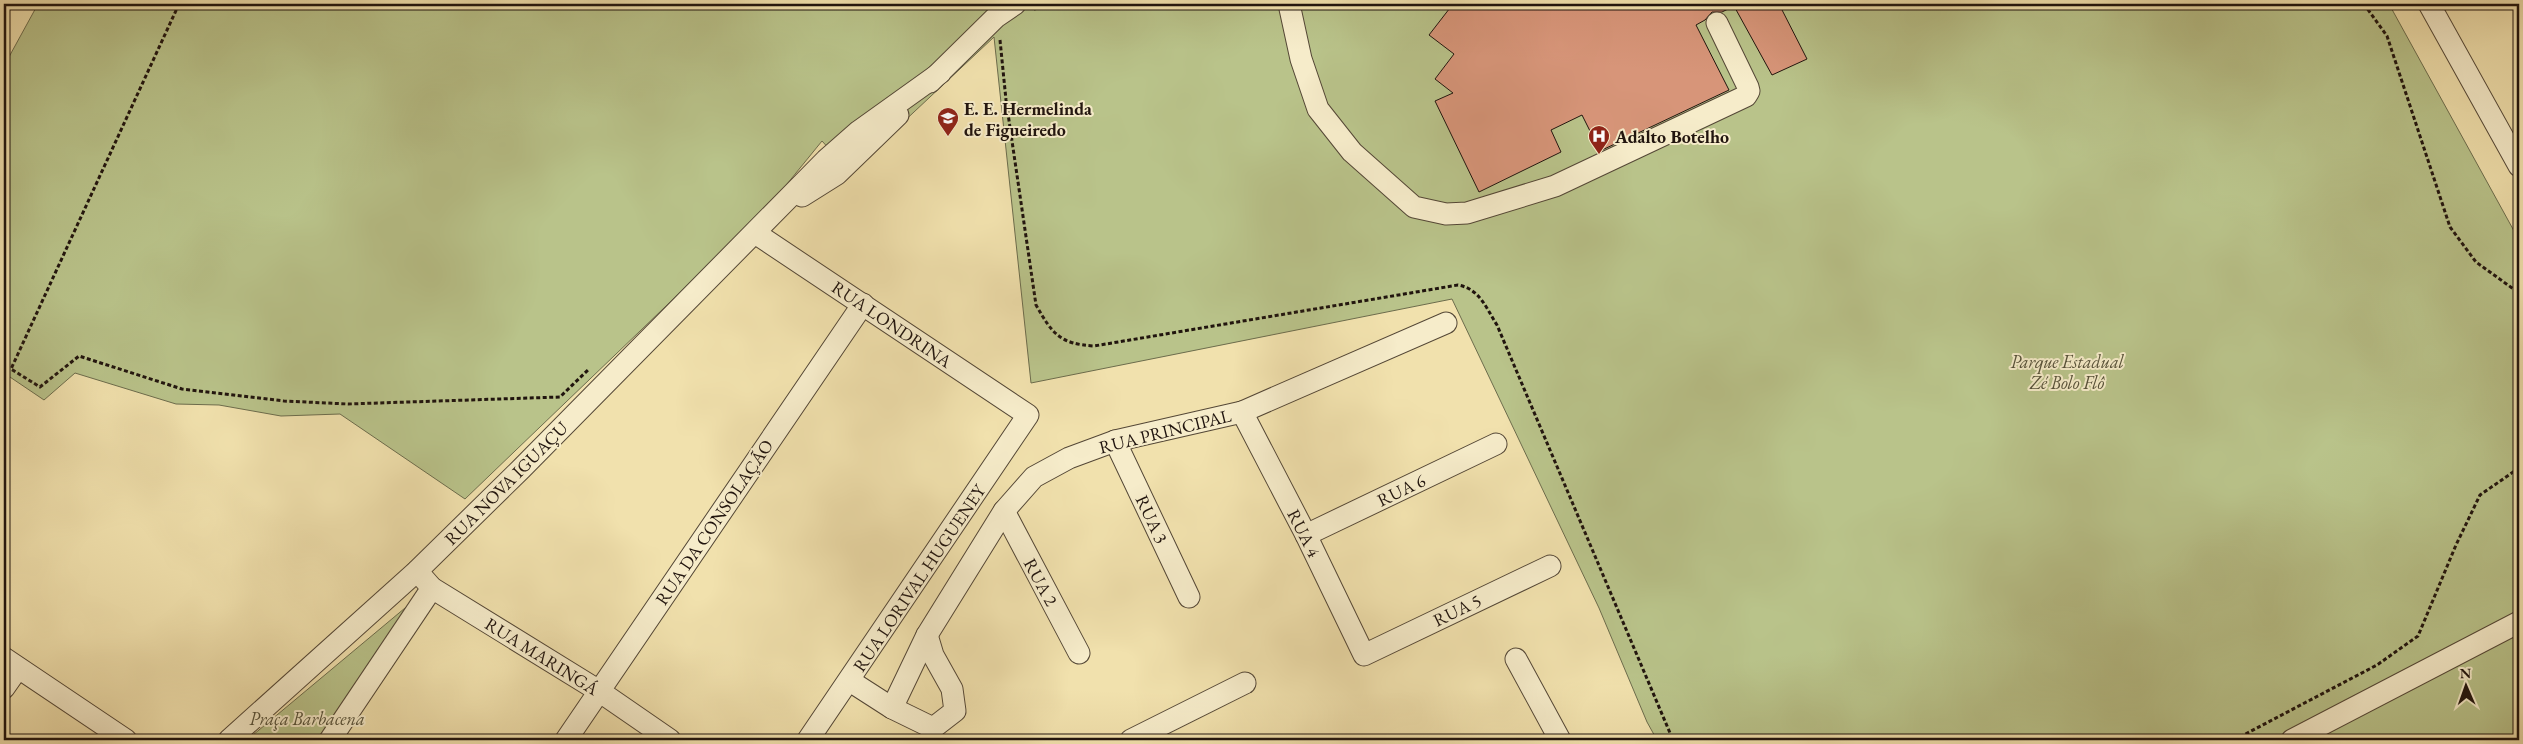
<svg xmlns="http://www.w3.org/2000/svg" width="2523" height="744" viewBox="0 0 2523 744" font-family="'EB Garamond',serif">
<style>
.green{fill:#b9c38a;stroke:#6c6c4c}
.building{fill:#d79579;stroke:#20140e}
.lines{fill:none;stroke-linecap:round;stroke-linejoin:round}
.minor-casing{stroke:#544736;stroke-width:23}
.path{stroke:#20140e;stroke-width:3;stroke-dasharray:4 2.5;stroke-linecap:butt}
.minor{stroke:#f6ecca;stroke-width:21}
.labels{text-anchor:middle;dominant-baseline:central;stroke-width:4;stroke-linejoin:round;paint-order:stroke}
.poi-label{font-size:18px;font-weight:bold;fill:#20140e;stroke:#f6ecca;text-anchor:start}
.street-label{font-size:18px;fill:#20140e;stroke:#f6ecca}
.park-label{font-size:18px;font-style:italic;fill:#565139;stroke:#f6ecca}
</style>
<rect width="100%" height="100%" fill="#f1e1ad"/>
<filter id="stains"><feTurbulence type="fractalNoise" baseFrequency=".004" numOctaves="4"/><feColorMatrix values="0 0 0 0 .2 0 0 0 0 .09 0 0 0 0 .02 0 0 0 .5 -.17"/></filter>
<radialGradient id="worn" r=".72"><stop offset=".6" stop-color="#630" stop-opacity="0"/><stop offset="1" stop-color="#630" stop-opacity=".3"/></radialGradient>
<g class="green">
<path d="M38 4H2389L2519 240V740H1657L1647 722 1599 608 1452 299 1031 383 994 37 850 172 822 141 765 211 465 499 340 414 281 416 219 405 176 404 75 373 44 400 4 373V66Z"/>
<path d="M411 603 318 740H247Z"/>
</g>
<path class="building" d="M1453 4H1779L1807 59 1772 75 1734 6 1722 12H1712L1705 20 1696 25 1729 90 1600 151 1582 115 1551 130 1561 152 1479 192 1435 101 1453 93 1435 79 1454 54 1429 35Z"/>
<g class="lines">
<g class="minor-casing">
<g id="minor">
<path d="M1289 4 1301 59 1318 109 1352 152 1414 207 1446 214 1467 213 1555 186 1746 96 1749 91 1748 87 1717 23"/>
<path d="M2429 4 2519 166"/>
<path d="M930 82 996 17 1015 4"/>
<path d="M802 196 837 174 898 115"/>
<path d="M755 233 1028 415 808 740"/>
<path d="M1242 412 1306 535 1364 655 1550 566"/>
<path d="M1115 441 1189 597"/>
<path d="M1004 511 1079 653"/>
<path d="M1306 535 1496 444"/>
<path d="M417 571 432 588 599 691 670 740"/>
<path d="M4 658 126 740"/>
<path d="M1516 659 1560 740"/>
<path d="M850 681 892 708 933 728 955 711 952 689 933 655 927 635"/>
<path d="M4 688 18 668"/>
<path d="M892 708 927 635 1004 511 1034 477 1069 458 1115 441 1242 412 1446 323"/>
<path d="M229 740 417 571 521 469 826 160 859 131 940 73"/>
<path d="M330 740 432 588"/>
<path d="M566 740 863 304"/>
<path d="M1131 740 1245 683"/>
<path d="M2292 740 2519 622"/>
</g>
</g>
<g class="path">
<path d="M179 4 11 369 40 387 79 356 182 389 284 401 348 404 560 397 588 370"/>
<path d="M2195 4 2200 7H2251L2265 4"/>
<path d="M2364 4 2387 36 2450 227 2476 262 2519 293"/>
<path d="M1034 9 1056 4"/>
<path d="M1000 40 1006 100 1036 305C1052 333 1059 344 1094 346L1458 285C1480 289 1486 308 1497 325L1673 740"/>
<path d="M2234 740 2377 665 2418 636 2456 545 2480 495 2519 468"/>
</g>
<use href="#minor" class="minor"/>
</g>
<defs>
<g id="school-pin" transform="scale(1.125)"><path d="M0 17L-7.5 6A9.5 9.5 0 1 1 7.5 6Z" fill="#8f2418" stroke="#f6ecca"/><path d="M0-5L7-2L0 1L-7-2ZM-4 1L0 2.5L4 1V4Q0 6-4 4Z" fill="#fff"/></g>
<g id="hospital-pin" transform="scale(1.125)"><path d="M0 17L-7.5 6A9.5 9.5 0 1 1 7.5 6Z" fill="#8f2418" stroke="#f6ecca"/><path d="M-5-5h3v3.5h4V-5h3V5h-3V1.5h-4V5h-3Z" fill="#fff"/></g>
</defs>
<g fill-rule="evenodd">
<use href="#school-pin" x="948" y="118"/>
<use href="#hospital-pin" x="1599" y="136"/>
</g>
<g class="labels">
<g class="poi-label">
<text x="964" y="108">E. E. Hermelinda<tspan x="964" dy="21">de Figueiredo</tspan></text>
<text x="1615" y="136">Adalto Botelho</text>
</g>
<g class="street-label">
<text transform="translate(892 324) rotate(34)">RUA LONDRINA</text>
<text transform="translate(1165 431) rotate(-14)">RUA PRINCIPAL</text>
<text transform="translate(506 483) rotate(-45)">RUA NOVA IGUAÇU</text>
<text transform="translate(1401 490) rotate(-26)">RUA 6</text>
<text transform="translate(1152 519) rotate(65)">RUA 3</text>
<text transform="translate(714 522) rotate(-56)">RUA DA CONSOLAÇÃO</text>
<text transform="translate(1304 533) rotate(63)">RUA 4</text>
<text transform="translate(919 578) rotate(-56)">RUA LORIVAL HUGUENEY</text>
<text transform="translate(1041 582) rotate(62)">RUA 2</text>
<text transform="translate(1457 610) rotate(-26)">RUA 5</text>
<text transform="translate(542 656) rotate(32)">RUA MARINGÁ</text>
</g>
<g class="park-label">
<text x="2067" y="361">Parque Estadual<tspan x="2067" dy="21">Zé Bolo Flô</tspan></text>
<text x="307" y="718">Praça Barbacena</text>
</g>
</g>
<rect width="2523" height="744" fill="none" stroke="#f1e1ad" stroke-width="20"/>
<rect x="5" y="5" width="2513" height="734" fill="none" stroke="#20140e" stroke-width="2.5"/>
<rect x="10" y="10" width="2503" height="724" fill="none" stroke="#20140e"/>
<g transform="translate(2466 686) rotate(358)" stroke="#f6ecca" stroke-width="4" paint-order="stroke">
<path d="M0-4L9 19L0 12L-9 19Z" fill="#20140e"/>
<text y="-8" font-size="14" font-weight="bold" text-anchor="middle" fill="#20140e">N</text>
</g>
<rect width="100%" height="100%" filter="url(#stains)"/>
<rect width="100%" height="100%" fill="url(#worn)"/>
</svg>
